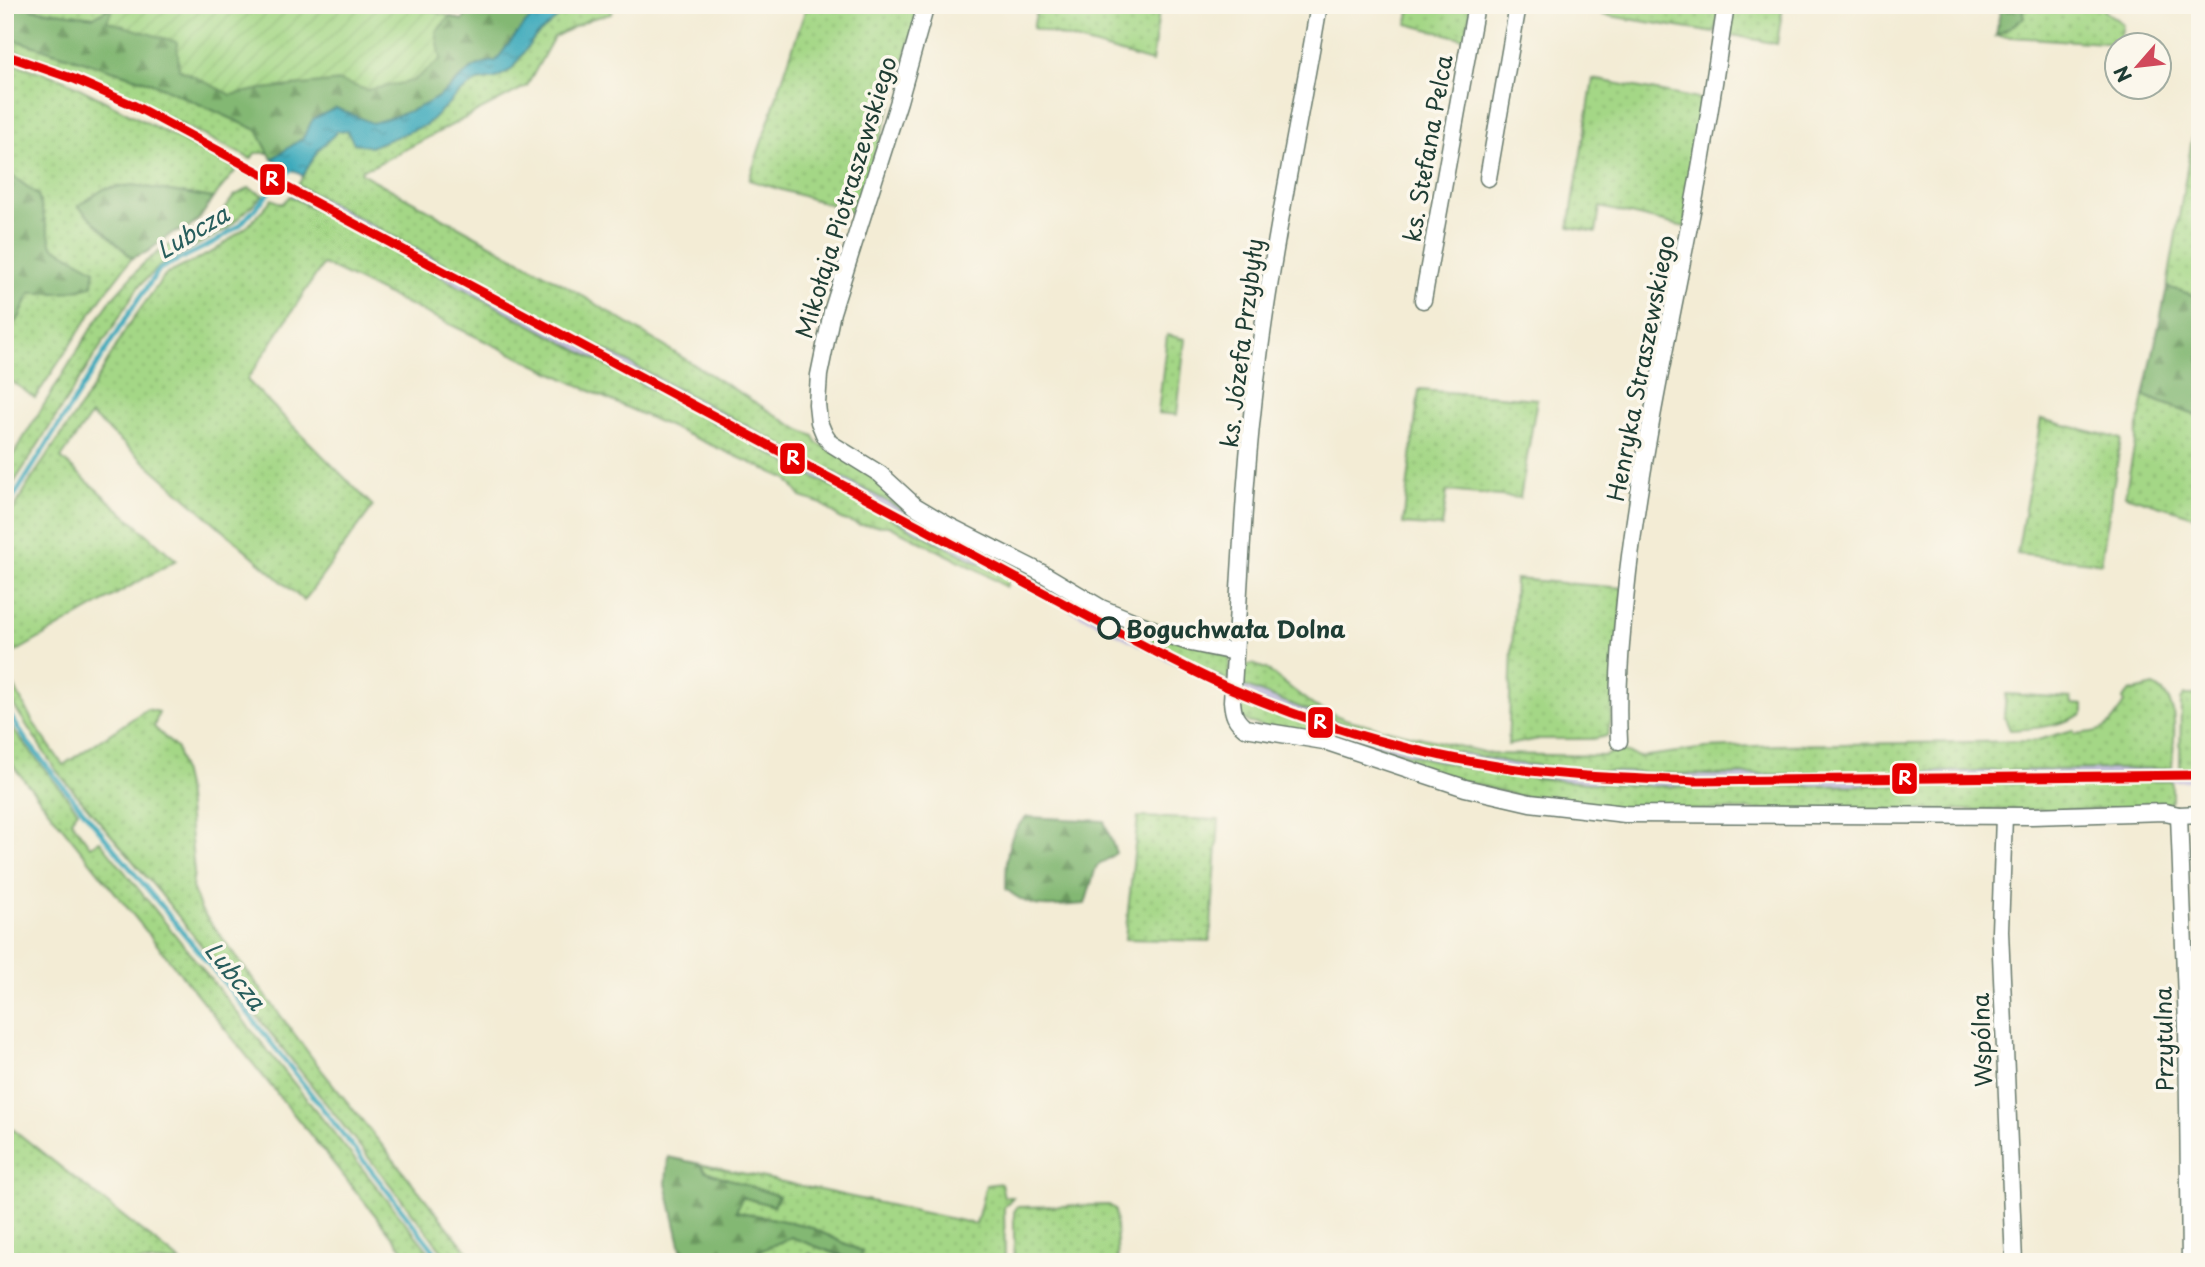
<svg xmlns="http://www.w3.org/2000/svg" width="2205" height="1267" viewBox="0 0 2205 1267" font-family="'Playpen Sans',sans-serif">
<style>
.railway{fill:#c5c0db}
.grass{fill:url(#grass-dots);stroke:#628a5d;stroke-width:2}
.forest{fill:url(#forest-firs);stroke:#517a54;stroke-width:2}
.garden{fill:url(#garden-furrows);stroke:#628a5d;stroke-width:2}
.water{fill:url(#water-ripples);stroke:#2e7478;stroke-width:2}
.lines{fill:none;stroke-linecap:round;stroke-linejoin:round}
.stream{stroke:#3daabc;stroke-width:4.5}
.minor-casing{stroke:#697a6c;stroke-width:19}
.minor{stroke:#fff;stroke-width:16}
.rail-1-casing{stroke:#fbf7ec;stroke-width:14}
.rail-1{stroke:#e50000;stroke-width:9}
.stop-dot{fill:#fbf7ec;stroke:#1f3d34;stroke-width:3.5}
.labels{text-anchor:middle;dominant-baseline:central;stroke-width:7;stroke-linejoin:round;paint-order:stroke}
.street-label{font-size:23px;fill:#1f3d34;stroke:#fbf7ec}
.stop-label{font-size:23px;font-weight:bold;fill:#1f3d34;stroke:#fbf7ec;text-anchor:start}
.water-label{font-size:24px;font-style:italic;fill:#285e5d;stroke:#fbf7ec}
.line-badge{stroke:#fbf7ec;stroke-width:2.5}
.badge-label{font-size:19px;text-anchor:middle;font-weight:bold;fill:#fff}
</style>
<defs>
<pattern id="grass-dots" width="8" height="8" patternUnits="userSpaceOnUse" patternTransform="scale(1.75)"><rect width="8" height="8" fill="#a4d786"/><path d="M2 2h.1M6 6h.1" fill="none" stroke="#8db974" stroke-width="1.8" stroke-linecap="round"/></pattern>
<pattern id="forest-firs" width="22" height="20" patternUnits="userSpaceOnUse" patternTransform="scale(1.75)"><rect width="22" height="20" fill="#83b873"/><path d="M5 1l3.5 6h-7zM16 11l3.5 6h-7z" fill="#6b975f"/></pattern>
<pattern id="garden-furrows" width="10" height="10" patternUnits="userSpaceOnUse" patternTransform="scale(1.75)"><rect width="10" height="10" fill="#a4d786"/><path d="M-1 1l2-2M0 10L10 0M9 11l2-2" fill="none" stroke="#8db974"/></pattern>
<pattern id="water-ripples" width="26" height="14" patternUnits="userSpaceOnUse" patternTransform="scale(1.75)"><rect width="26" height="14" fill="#3daabc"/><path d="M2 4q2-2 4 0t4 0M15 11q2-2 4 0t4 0" fill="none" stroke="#338c9a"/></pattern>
</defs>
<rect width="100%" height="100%" fill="#fbf7ec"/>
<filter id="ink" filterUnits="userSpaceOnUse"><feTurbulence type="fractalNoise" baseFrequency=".0143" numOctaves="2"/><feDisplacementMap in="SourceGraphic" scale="14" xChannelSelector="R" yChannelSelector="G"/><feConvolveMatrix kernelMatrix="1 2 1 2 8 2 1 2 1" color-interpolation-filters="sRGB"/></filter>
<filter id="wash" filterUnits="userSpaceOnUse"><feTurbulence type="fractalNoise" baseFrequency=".00686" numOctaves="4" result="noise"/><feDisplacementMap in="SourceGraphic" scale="28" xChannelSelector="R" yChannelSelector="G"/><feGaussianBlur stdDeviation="1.57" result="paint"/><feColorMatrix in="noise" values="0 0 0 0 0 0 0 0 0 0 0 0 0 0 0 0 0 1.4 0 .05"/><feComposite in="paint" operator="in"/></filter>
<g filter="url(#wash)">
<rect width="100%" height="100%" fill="#f3ecd5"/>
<path class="railway" d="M298 185 1077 603 1239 684 1341 723 1438 748 1513 763 1602 771 1707 775 2200 768V781L1630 787 1556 781 1487 771 1406 755 1306 724 1238 697 911 529 290 196Z"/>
<g class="grass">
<path d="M29 5H113L94 17 31 9Z"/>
<path d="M573 5H614L611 14 590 19 554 37 527 86 373 166 362 169 361 173 565 285 800 430 814 436 817 443 859 465 1003 555 1230 658 1228 681 1077 603 298 185 318 150 338 130 347 131 370 147 426 125 458 94 477 81 496 78 511 70 535 37Z"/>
<path d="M807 5H921L857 216 842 208 749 180Z"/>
<path d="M1038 5H1160L1152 62 1033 28Z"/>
<path d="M1410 5H1472L1465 39 1407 24Z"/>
<path d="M1604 5H1721L1715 33 1603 15Z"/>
<path d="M1734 5H1783L1777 44 1728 34Z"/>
<path d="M2022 5H2104L2105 11 2123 24 2119 44 1996 36 2024 18Z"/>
<path d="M5 37 150 82 257 130 269 153H255L251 159 97 82 5 47Z"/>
<path d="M5 61 62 79 237 169 213 198 133 185 79 205 132 258 102 297 35 398 11 381 5 379V332L19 318 30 293H63L38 195 5 170Z"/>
<path d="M1593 79 1704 100 1685 227 1600 207 1596 232 1569 227Z"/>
<path d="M2200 93V297L2167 287Z"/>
<path d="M249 188 263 195 227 229 162 264 139 286 5 497V468L89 332 113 297 143 264 162 249 217 219 234 196Z"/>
<path d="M290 196 911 529 1010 579 1006 587 978 570 889 526 860 525 841 519 822 504 801 497 787 479 601 396 323 264 247 380 373 506 304 601 91 415 61 458 176 560 5 658V524L32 478 87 397 126 329 165 275 214 251 249 225 272 199 282 204Z"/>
<path d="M1167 335 1185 339 1177 415 1158 413Z"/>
<path d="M1419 390 1537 399 1520 498 1447 491 1442 527 1403 524Z"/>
<path d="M2144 396 2200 417V518L2125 495Z"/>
<path d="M2041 419 2121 439 2101 563 2017 554Z"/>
<path d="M1515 579 1623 588 1611 720 1607 736 1593 739H1539L1508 745Z"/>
<path d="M1252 664 1266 669 1314 706 1345 719 1380 728 1492 754 1604 756 1618 750 1640 757 1706 748 1780 745 2034 741 2073 730 2075 734C2106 731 2108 730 2124 703L2123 699 2130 692 2154 686C2183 700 2173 741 2172 768L1707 775 1602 771 1513 763 1438 748 1341 723 1239 684 1243 667Z"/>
<path d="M5 669 33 722 63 765 147 709 159 712 154 727 177 749 186 787 194 872 192 887 201 910 323 1072 476 1262H451L159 892 55 769 5 692Z"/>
<path d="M2006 694 2071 698 2072 704 2083 705V714C2059 726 2037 729 2010 730L2004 716Z"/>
<path d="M2185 695H2195L2200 698V768H2180L2181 700Z"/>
<path d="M1238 697C1319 729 1400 756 1486 771 1596 790 1707 787 1818 786 1936 784 2054 783 2172 781V800L2168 807 2071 810H1635L1518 796 1248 722 1240 716Z"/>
<path d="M5 716 12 728 78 811 71 820 90 846 100 841 437 1262H413L17 771 5 753Z"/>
<path d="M1138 817 1219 820 1210 941 1125 939Z"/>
<path d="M5 1123 181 1262H5Z"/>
<path d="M700 1164 976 1224 986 1185 1001 1183 1004 1197H1013L1004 1207 1005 1262H858L863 1252 808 1226 736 1211 742 1197 774 1206 778 1196 705 1171Z"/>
<path d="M1109 1205 1115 1209 1118 1262H1014V1212L1017 1207Z"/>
<path d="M791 1237 856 1262H823L810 1253 800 1262H764L760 1251Z"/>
</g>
<g class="forest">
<path d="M5 5H29L31 9 94 17 114 5 108 21 178 42 231 95 261 89 341 81 368 90 436 32 450 16 462 20 476 5H547C527 18 510 42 496 61 464 63 457 87 433 100 414 111 393 117 372 124L336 108 313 119 303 138 272 159 257 130 150 82 5 37Z"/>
<path d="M2001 5H2022L2024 18 1996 36Z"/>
<path d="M5 170 38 195 52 246 95 270 92 286 63 293H30L19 318 5 332Z"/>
<path d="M133 185 213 198 200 218 189 228 171 234 147 252 132 258 78 206 104 189Z"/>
<path d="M2167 287 2200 297V417L2144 396Z"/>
<path d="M1027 817 1104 821 1116 853 1096 867 1085 904C1049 906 1035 913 1006 889 1007 862 1004 835 1027 817Z"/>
<path d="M668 1157 700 1164 705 1171 779 1196 774 1206 742 1197 736 1211 808 1226 863 1252 858 1262 791 1237 760 1251 764 1262H684L666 1184Z"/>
</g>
<path class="garden" d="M114 5H410L450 16 436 32 441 59 413 81 367 90 340 81 261 89 231 95 179 69 177 42 107 21Z"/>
<path class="water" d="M547 5H573L535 37 511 70 496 78 477 81 458 94 426 125 370 147 354 143 347 131H338L318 150 303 176 272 159 303 138 313 119 336 108 372 123C393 117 414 111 433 100 458 87 464 64 496 61 510 42 527 18 547 5Z"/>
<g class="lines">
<g class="stream">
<path d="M5 511 131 310 160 269 215 242 240 225 293 167"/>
<path d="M5 707 26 740 54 775 225 984 443 1262"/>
</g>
</g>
</g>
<g filter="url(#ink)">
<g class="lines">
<g class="minor-casing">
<g id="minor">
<path d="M926 5 899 101 832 312 819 375 817 404 819 422 824 434 830 443 880 474 915 506 947 525 1042 573 1101 608 1164 634 1191 643 1235 652"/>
<path d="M1319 5C1298 128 1272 249 1257 372 1243 481 1240 591 1232 701 1233 714 1235 720 1245 728L1324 741 1465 788 1530 803 1625 814 2032 816 2165 812 2179 815 2200 814"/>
<path d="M1488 178 1518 5"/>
<path d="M1423 300 1476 5"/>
<path d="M1619 741C1616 685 1622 628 1628 572 1642 456 1666 344 1688 231 1704 156 1714 81 1726 5"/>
<path d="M2179 815 2187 1026 2190 1262"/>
<path d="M2004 816 2000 931 2014 1262"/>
</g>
</g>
<use href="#minor" class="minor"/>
<g class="rail-1-casing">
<path id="rail-1" d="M5 55 74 79 133 105 1117 632C1155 651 1193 672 1232 689 1316 725 1406 752 1497 766 1562 777 1628 778 1694 781L2200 775"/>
</g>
<use href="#rail-1" class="rail-1"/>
</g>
</g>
<circle class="stop-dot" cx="1109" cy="628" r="10"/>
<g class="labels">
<g class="street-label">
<text transform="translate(1427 148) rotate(-80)">ks. Stefana Pelca</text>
<text transform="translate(845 197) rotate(-73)">Mikołaja Piotraszewskiego</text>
<text transform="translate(1241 343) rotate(-83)">ks. Józefa Przybyły</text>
<text transform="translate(1640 368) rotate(-79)">Henryka Straszewskiego</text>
<text transform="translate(2163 1039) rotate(-91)">Przytulna</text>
<text transform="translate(1981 1040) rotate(-92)">Wspólna</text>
</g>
<g class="stop-label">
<text x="1126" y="628">Boguchwała Dolna</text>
</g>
<g class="water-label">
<text transform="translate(192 231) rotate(-31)">Lubcza</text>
<text transform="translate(236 975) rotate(51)">Lubcza</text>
</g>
</g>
<g class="line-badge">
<rect x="259" y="163" width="27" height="33" rx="7" fill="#e50000"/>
<rect x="779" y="442" width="27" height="33" rx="7" fill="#e50000"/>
<rect x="1307" y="706" width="27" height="33" rx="7" fill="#e50000"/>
<rect x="1891" y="762" width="27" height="33" rx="7" fill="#e50000"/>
</g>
<g class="badge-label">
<text x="272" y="186">R</text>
<text x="793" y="465">R</text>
<text x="1320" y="729">R</text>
<text x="1905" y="785">R</text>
</g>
<rect width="2205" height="1267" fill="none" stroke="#fbf7ec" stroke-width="28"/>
<g transform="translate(2138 66) rotate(242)"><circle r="33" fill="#fbf7ec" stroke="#a3ada2" stroke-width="2"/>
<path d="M0-5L12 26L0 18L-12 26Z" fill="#d1495b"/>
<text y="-10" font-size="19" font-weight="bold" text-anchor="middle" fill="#1f3d34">N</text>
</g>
</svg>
